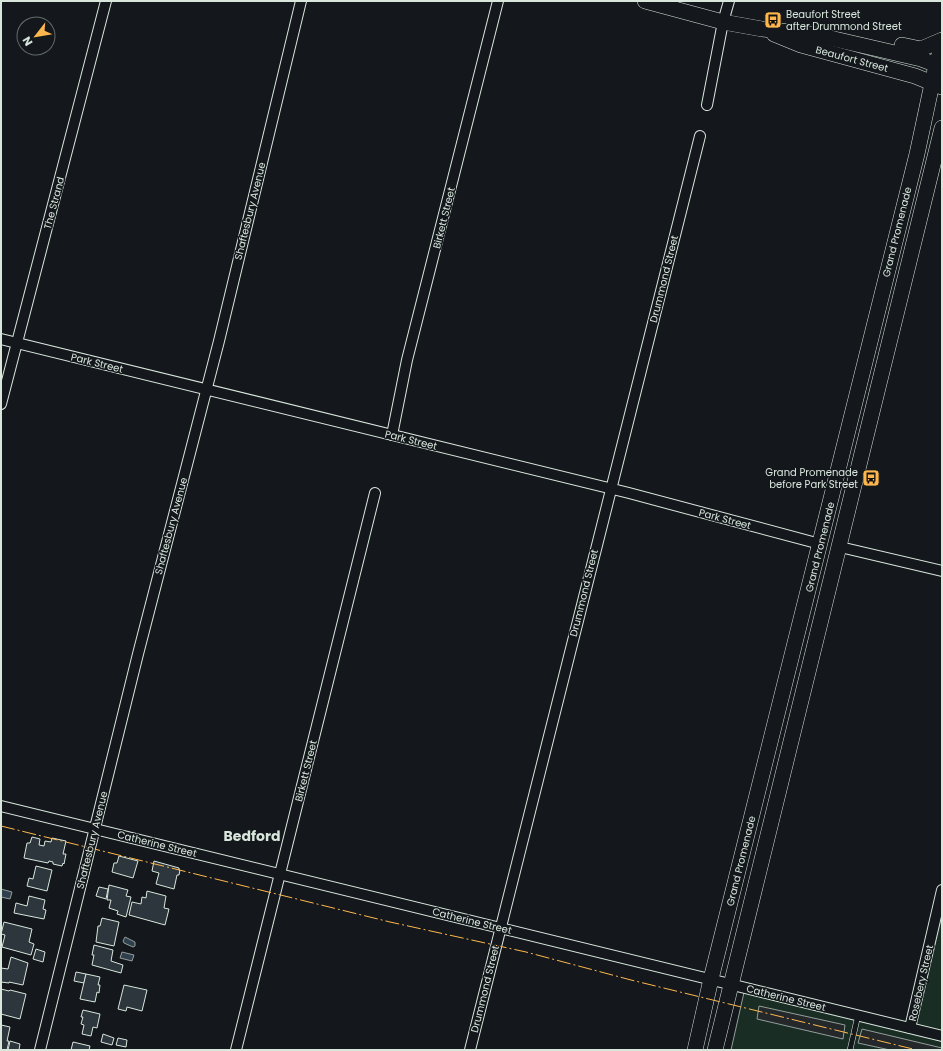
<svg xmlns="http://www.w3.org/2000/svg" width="943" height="1051" viewBox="0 0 943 1051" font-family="Poppins,sans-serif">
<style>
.green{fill:#1a2d24;stroke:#939e99}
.parking{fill:#24282b;stroke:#939e99}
.water{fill:#2f3f4d;stroke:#939e99}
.building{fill:#2c363c;stroke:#d8e6dc}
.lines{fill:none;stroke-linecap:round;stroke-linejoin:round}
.lane-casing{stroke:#d8e6dc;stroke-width:6}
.street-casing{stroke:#d8e6dc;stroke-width:12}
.primary-casing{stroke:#d8e6dc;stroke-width:16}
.lane{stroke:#14181c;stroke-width:5}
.street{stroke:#14181c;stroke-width:10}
.primary{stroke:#14181c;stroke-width:15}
.power{stroke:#ffb74d;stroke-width:1;stroke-dasharray:14 3 2 3;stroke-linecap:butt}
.labels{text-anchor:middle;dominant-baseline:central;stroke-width:3;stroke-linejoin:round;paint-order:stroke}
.poi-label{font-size:10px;fill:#d8e6dc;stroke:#14181c;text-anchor:start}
.street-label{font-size:10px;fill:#d8e6dc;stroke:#14181c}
.district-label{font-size:14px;font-weight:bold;fill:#d8e6dc;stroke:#14181c}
</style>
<rect width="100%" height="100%" fill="#14181c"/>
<path class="green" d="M942 892V1050H731L745 988 910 1028Z"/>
<g class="parking">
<path d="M759 1006 845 1025 843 1039 757 1019Z"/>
<path d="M862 1029 942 1048V1050H890L858 1043Z"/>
</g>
<g class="water">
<path d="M1 889 12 892 10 899 1 897Z"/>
<path d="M125 937 135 942V946L133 947 124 943 123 941Z"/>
<path d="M122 952 134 955 132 961 120 958Z"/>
</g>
<g class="building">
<path d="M32 837 40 839 39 845 44 846 45 841 51 842 52 838 66 841 63 854H66L64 864 63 863 62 866 53 864V862L49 861 48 863 24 858 27 843H30Z"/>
<path d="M119 856 138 861 133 878 112 872 114 863H117Z"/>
<path d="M154 861 179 868V870H180L179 875H177L174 889 156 884 159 873 152 871Z"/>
<path d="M36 866 52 870 47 891 27 886 29 878 33 879Z"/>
<path d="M109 885 128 890 126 896 131 897 126 917 117 914 118 911 109 908 111 900H107Z"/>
<path d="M99 887 108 889 106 899 96 896Z"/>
<path d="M147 891 166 896 164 908 169 909 165 925 129 915 132 902 141 904 142 897 146 898Z"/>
<path d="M29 896 45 900 43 909 46 910 44 919 14 913 16 903 27 906Z"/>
<path d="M102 918 119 922 114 946 96 942 98 926H100Z"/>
<path d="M4 922 32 929 29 942 34 944 31 955 2 947 5 935 1 934Z"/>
<path d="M94 945 113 950 111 961 123 965 121 973 92 965 94 955H92Z"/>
<path d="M36 949 45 952 43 962 33 959Z"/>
<path d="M11 957 28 963 23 985 9 982V983L1 982V968L8 969Z"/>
<path d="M76 972 86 974 84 983 74 981Z"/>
<path d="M86 974 100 977 98 985H100L99 993 97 992 95 1002 80 999Z"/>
<path d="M124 985 147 990 142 1011 127 1007 126 1011 118 1009Z"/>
<path d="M1 989 9 991 10 990 26 994 20 1019 1 1014Z"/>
<path d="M83 1010 100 1014 97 1028 93 1027 91 1036 82 1034 84 1025 81 1024 83 1017H81Z"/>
<path d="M1 1025 10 1027 7 1041H9L7 1050H1Z"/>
<path d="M103 1034 114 1038 112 1045 101 1042Z"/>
<path d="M118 1038 127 1040 126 1047 116 1045Z"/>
<path d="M10 1041 20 1044 19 1050H8Z"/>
<path d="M73 1042 90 1046 89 1050H71Z"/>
</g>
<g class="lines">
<g class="lane-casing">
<path id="lane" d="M850 1050 858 1015"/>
</g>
<g class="street-casing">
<g id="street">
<path d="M707 105 723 22 729 1"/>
<path d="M1 339 629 493 820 544"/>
<path d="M1 404 106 1"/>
<path d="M392 435 407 360 498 1"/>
<path d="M840 547 942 571"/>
<path d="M1 806 942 1036"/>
<path d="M910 1028 942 890"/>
<path d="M40 1050 138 654 219 341 301 1"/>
<path d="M236 1050 375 493"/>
<path d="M470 1050 700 136"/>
</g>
</g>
<g class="primary-casing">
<g id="primary">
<path d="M645 1 723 22 762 29 817 35 921 59 942 67"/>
<path d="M774 34 801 45 915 76 942 87"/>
<path d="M902 45 921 49 942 40"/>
<path d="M695 1050 711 979 917 154 936 65 942 44"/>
<path d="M715 1050 942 128"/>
</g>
</g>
<use href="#lane" class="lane"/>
<use href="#street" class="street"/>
<use href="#primary" class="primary"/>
<path class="power" d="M1 826 390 922 526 952 631 980 917 1050"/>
</g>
<defs>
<g id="bus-square" transform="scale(0.9)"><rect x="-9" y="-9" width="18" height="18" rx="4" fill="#ffb74d" stroke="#14181c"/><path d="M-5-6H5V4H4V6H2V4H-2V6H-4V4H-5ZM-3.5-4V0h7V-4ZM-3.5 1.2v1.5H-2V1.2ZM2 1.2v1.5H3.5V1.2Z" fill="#111"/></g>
</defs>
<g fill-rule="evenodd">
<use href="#bus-square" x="773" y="20"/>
<use href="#bus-square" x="871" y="478"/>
</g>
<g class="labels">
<g class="poi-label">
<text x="786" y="14">Beaufort Street<tspan x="786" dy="12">after Drummond Street</tspan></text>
<text x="858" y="472" text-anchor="end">Grand Promenade<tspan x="858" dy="12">before Park Street</tspan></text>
</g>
<g class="street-label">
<text transform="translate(852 59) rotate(15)">Beaufort Street</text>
<text transform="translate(54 203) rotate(-75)">The Strand</text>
<text transform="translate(250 211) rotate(-76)">Shaftesbury Avenue</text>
<text transform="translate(444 218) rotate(-76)">Birkett Street</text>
<text transform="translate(897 232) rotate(-76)">Grand Promenade</text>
<text transform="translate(664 279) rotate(-76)">Drummond Street</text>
<text transform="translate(97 363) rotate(14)">Park Street</text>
<text transform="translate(411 440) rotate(14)">Park Street</text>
<text transform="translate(725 519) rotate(15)">Park Street</text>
<text transform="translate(171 526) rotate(-75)">Shaftesbury Avenue</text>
<text transform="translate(820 547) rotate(-76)">Grand Promenade</text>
<text transform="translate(584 593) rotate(-76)">Drummond Street</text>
<text transform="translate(306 771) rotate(-76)">Birkett Street</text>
<text transform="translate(92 840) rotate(-76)">Shaftesbury Avenue</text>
<text transform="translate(157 844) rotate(14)">Catherine Street</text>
<text transform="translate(741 861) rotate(-76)">Grand Promenade</text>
<text transform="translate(472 921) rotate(14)">Catherine Street</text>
<text transform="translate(921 983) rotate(-77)">Rosebery Street</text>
<text transform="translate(485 989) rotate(-76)">Drummond Street</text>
<text transform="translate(786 998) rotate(14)">Catherine Street</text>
</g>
<g class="district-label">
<text x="252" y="836">Bedford</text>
</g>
</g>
<rect width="943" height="1051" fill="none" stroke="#d8e6dc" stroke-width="4"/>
<g transform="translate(36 36) rotate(239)"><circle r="19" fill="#14181c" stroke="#626a69"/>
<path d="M0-3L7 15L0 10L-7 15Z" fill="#ffb74d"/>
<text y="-6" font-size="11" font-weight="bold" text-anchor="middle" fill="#d8e6dc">N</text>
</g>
</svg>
